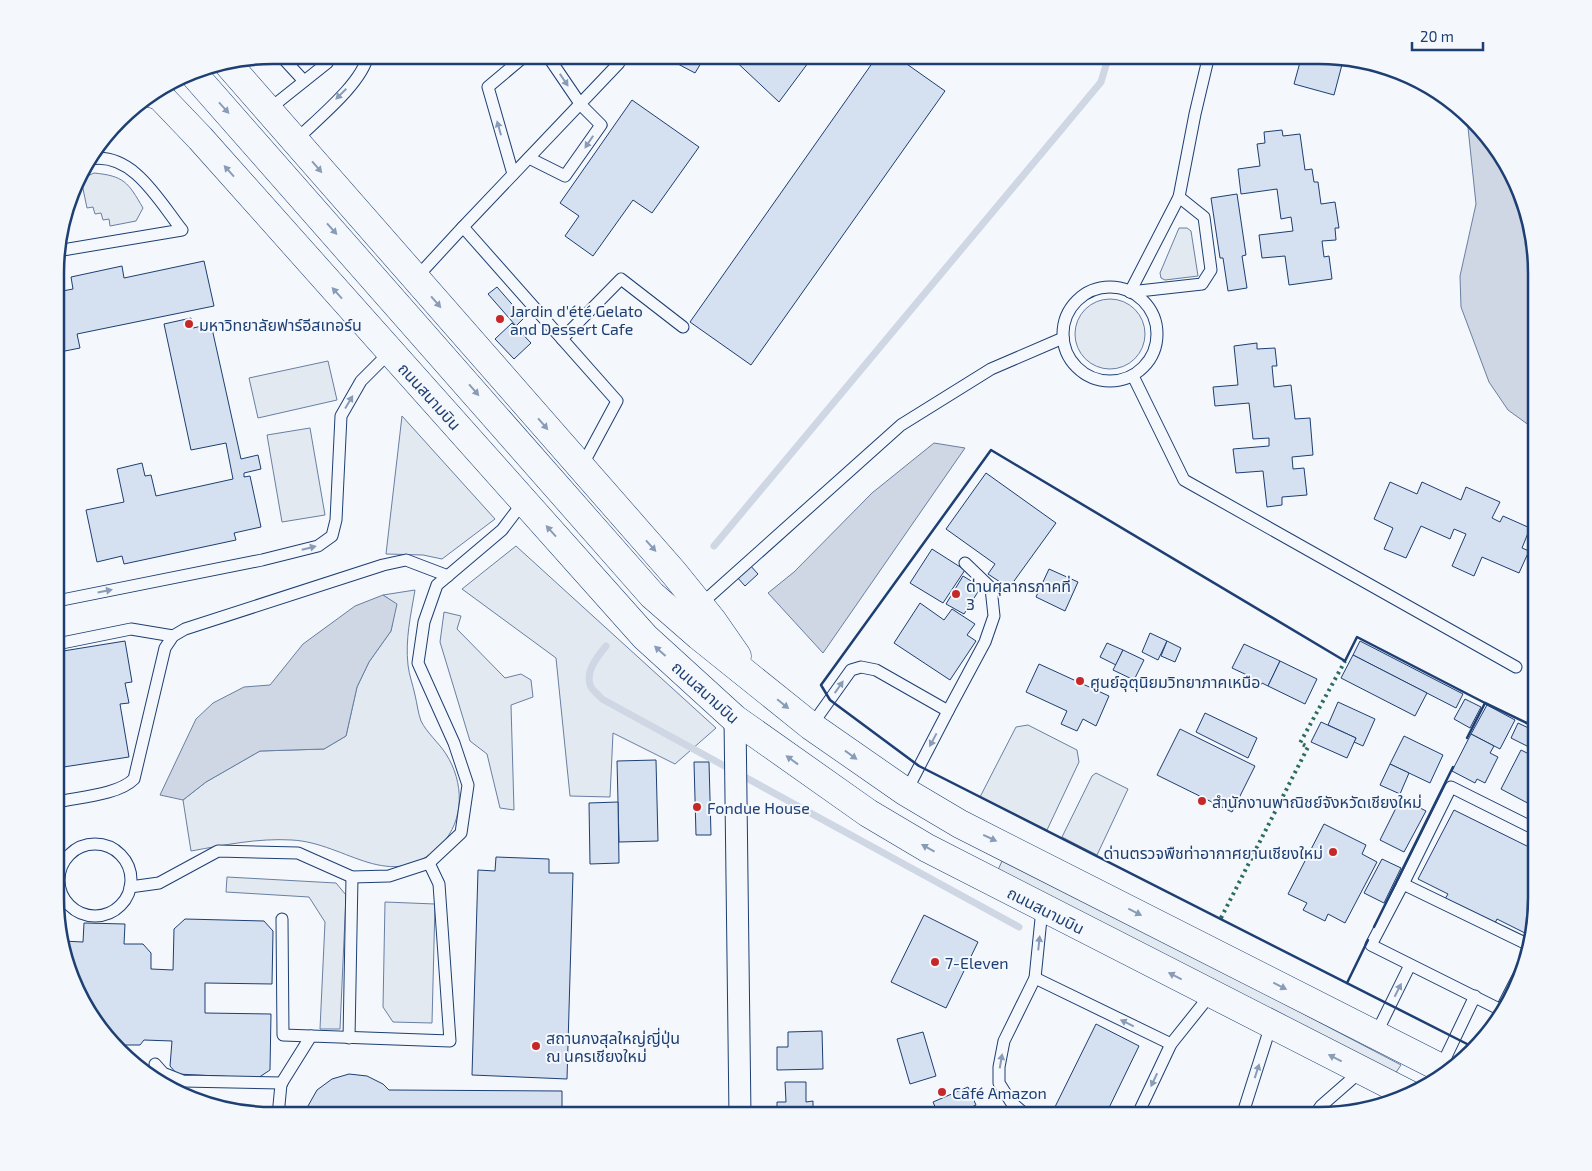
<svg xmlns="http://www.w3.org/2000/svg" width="1592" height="1171" viewBox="0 0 1592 1171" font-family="'Exo 2','Noto Sans Thai',sans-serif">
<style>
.green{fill:#e3e9f0;stroke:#687fa3}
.water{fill:#cfd7e4;stroke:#687fa3}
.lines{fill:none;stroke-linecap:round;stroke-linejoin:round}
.stream{stroke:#cfd7e4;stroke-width:7}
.building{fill:#d5e0f0;stroke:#1d3f73}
.lane-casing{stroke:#1d3f73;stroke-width:13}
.street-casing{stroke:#1d3f73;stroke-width:23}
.secondary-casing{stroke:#1d3f73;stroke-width:29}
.primary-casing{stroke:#1d3f73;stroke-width:29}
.lane{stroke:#f4f7fb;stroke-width:11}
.street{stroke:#f4f7fb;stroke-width:21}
.secondary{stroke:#f4f7fb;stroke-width:28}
.primary{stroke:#f4f7fb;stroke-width:28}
.hedge{stroke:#2c6c60;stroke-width:4;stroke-dasharray:2.5 4;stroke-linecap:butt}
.wall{stroke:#1d3f73;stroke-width:2.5}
.oneway{fill:#889bb7}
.poi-dot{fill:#c62828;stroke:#f4f7fb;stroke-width:2}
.labels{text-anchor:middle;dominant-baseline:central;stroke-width:4;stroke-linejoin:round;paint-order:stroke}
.poi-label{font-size:16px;fill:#1d3f73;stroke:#f4f7fb;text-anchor:start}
.street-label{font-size:16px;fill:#1d3f73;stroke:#f4f7fb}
.rim{fill:none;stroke:#1d3f73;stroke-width:2.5}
</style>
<rect width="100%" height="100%" fill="#f4f7fb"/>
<g class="green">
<path d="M94 173C124 176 128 182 143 208L136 221 110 226 109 219 103 220 101 213 95 214 93 207 87 208 81 179Z"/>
<path d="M1179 228H1187L1191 231 1198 276 1165 280 1161 278 1160 273Z"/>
<circle cx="1110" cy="334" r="35"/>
<path d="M328 361 337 400 258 418 249 378Z"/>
<path d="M402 416 495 519 442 559 423 555 386 554Z"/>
<path d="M310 428 325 515 282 522 267 435Z"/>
<path d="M516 546 716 728 675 764 613 733 610 797 570 796 556 658 462 589Z"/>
<path d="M415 590C411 614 405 640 408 665 409 675 413 685 415 695 417 703 418 713 421 721 427 733 439 743 446 754 464 782 465 820 441 845 390 895 347 843 292 840 257 838 225 845 191 851L183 800 206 782 260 751 324 749 346 736 357 687 369 662 391 631 396 604 383 595Z"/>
<path d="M444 612 461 616 457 629 505 678 521 674 531 680 533 697 511 705 514 810 500 808 487 754 470 741 440 642Z"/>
<path d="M1028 725 1077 750 1079 762 1047 830 980 797 1016 727Z"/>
<path d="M1096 773 1128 789 1097 855 1062 837 1092 776Z"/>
<path d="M1002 861 1185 952 1401 1065 1395 1074 998 870Z"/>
<path d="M227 877 336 883 346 895 340 1029H320L325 922 309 897 226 892Z"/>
<path d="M385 902 435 904 432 1023 393 1022 383 1007Z"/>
</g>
<g class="water">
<path d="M1467 118 1514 176 1537 259V431L1508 410 1489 382 1461 307 1460 276 1476 204Z"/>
<path d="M934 443 965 448 823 653 768 593 794 572 872 493Z"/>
<path d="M383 595 397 604 391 631 369 662 357 687 346 736 324 749 260 751 206 782 183 800 160 795 196 719 213 703 244 687 270 685 303 644 355 606Z"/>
</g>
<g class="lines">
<g class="stream">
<path d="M714 546 1101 82 1109 55"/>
<path d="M606 646C598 656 584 672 591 687 593 691 599 695 602 699L1019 927"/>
</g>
</g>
<g class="building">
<path d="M661 55H706L695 73Z"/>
<path d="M729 55H814L779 102Z"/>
<path d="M878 55H894L945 91 751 365 690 322Z"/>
<path d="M1302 55 1344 57 1334 95 1294 84Z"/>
<path d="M632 100 699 147 652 213 633 200 593 256 565 236 579 216 560 203Z"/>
<path d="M1282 130 1283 136 1300 134 1305 170 1312 169 1314 182H1318L1321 204 1335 202 1339 228H1335L1336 240 1322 241 1324 257 1329 256 1332 279 1289 285 1285 256 1262 258 1259 235 1293 231 1291 217 1281 219 1277 189 1241 194 1238 169 1260 166 1257 144 1265 143 1264 132Z"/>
<path d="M1237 194 1246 255 1242 256 1247 288 1228 291 1223 258H1220L1211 198Z"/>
<path d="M204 261 214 306 77 334 80 348 60 352 57 339V292L73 289 71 277 122 266 124 278Z"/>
<path d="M497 287 524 318 516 326 488 294Z"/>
<path d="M191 318 193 328 211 324 241 459 258 455 261 469 244 473V477L250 476 261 527 234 533 236 540 124 564 122 556 97 562 86 510 124 502 117 469 142 463 145 476 151 475 156 496 233 479 226 443 191 450 164 324Z"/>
<path d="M512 323 531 343 514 359 495 339Z"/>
<path d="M1257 343V349L1275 348 1277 366H1272L1274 387 1291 385 1295 419 1310 418 1313 455 1292 457 1293 469 1304 468 1307 495 1282 497V505L1267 507 1263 471 1236 473 1233 449 1269 446V438L1253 439 1249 403 1215 406 1213 387 1238 385 1234 346Z"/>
<path d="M986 473 1056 523 1009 588 988 574 995 564 946 529Z"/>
<path d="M1390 482 1417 494 1422 482 1461 500 1466 487 1500 502 1492 518 1500 522 1503 516 1530 528 1522 548 1529 551 1519 573 1482 557 1474 576 1452 566 1466 534 1454 529 1450 539 1421 526 1406 558 1384 549 1393 528 1374 519Z"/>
<path d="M932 549 965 570 943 603 910 583Z"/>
<path d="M749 564 758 574 745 586 736 576Z"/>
<path d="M1049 569 1078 582 1065 611 1036 597Z"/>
<path d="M963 576 981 587 964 614 946 604Z"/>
<path d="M920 603 944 620 952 609 975 624 967 635 976 641 950 680 894 643Z"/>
<path d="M1150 633 1167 641 1158 660 1142 652Z"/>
<path d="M125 641 132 682 125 683 129 703 120 704 129 757 57 768V652Z"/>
<path d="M1167 641 1181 648 1175 662 1161 656Z"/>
<path d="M1360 641 1463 694 1456 708 1353 655Z"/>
<path d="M1107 643 1123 650 1116 665 1100 657Z"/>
<path d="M1244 644 1280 661 1268 686 1262 683 1259 688 1244 681 1247 675 1232 668Z"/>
<path d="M1123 650 1144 660 1134 680 1113 670Z"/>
<path d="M1353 655 1427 693 1415 716 1341 678Z"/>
<path d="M1280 661 1317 679 1305 704 1268 686Z"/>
<path d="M1039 664 1109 696 1096 726 1083 719 1077 731 1061 724 1067 711 1026 692Z"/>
<path d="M1465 699 1481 707 1470 728 1454 719Z"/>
<path d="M1338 702 1375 719 1363 746 1354 742 1356 738 1328 725Z"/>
<path d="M1487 705 1515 720 1500 749 1471 734Z"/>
<path d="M1205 713 1257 738 1248 758 1196 732Z"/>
<path d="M1321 722 1356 738 1347 758 1311 742Z"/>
<path d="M1518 723 1537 732V751L1511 738Z"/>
<path d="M1180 729 1255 766 1232 812 1157 775Z"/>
<path d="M1471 734 1494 746 1490 753 1498 757 1485 783 1477 779 1475 783 1452 771Z"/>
<path d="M1404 736 1443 755 1430 783 1390 764Z"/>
<path d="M1521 750 1537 758V808L1501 789Z"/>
<path d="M656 760 658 841 619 842 617 761Z"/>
<path d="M694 762H709L711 835H696Z"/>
<path d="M1390 764 1409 773 1400 794 1380 785Z"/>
<path d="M1401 798 1426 811 1404 852 1380 840Z"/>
<path d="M618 802 619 863 590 864 589 803Z"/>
<path d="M1454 810 1537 851V912L1531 936 1497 919 1493 927 1443 902 1448 894 1418 879Z"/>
<path d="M1324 824 1366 845 1362 854 1377 862 1345 923 1328 914 1325 921 1303 910 1307 903 1288 894Z"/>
<path d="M496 857 549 859V873H573L567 1079 472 1075 478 870 495 871Z"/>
<path d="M1382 859 1401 868 1384 903 1364 893Z"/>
<path d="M924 915 978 942 946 1008 891 982Z"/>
<path d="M185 919 264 921 273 931 272 984 205 983V1013L271 1014 270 1070 258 1078 177 1074 170 1066 172 1041 144 1040 140 1045H117L84 1007 62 941 83 942 84 923 125 924 124 944H143L151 953V969L173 970 174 929Z"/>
<path d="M1096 1024 1139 1046 1105 1116H1054L1051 1115Z"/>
<path d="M822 1031 823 1069 777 1070V1047H788V1032Z"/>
<path d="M923 1032 936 1076 910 1084 897 1039Z"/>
<path d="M349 1074 367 1076 383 1084 389 1090 562 1091V1116H306L308 1106 317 1090 332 1079Z"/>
<path d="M785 1082H806V1102L813 1101V1112H847V1116H771V1113H777V1102H786Z"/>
<path d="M968 1087 976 1105 952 1116H939L933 1102Z"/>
</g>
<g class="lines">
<g class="lane-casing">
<g id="lane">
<path d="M280 55 304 81"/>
<path d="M268 110 327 63 331 55"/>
<path d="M295 141C316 120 362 84 368 55"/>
<path d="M529 158 565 176 601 125 581 105 547 55"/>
<path d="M513 174 488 87 526 55"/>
<path d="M463 227 619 63"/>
<path d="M57 251 182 230C159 201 133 152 91 159"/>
<path d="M416 278 463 227 617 401 582 466"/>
<circle cx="1110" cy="334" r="47"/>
<path d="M1130 292 1179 197 1195 114 1209 55"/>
<path d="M1130 292 1202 284 1211 270 1204 217 1179 197"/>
<path d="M562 339 621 279 683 327"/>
<path d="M1133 376 1184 480 1516 667"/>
<path d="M57 601 262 560 318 546 332 536 336 520 341 416 361 381 390 352"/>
<path d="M701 604 901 425 991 369 1063 338"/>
<path d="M57 644 131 629 173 636"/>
<path d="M948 711 985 642 994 616 991 588 965 563"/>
<path d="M811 726 851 670 861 667 876 670 948 711 906 792"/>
<path d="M57 802C79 797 118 795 134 779L165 648 173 636 185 629 383 565 406 560 448 576"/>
<circle cx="95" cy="880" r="36"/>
<path d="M1403 884 1451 787 1537 830"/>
<path d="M130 887 159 883 218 851 298 853 352 877 389 876 429 863 461 833 468 785 454 743 418 663 424 622 437 585 502 530 524 501"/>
<path d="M282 919 283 1035 311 1036"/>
<path d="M1525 963 1501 1010 1371 945 1403 884 1529 945"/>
<path d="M1035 978 1171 1044"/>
<path d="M1376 1034 1410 965"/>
<path d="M349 1038 352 877"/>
<path d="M155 1064 163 1073 183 1081 282 1083"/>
<path d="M1441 1067 1475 996"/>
<path d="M278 1116 281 1084 311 1036 450 1041 439 884 429 863"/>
<path d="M1027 1116 1011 1102 999 1083V1067L1004 1041 1035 978 1042 909"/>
<path d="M1137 1116 1171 1044 1211 994"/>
<path d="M1242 1116 1271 1025"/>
<path d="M1314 1116 1321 1106 1361 1071"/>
</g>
</g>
<g class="street-casing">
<path id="street" d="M735 719 740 1116"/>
</g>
<g class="secondary-casing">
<g id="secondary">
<path d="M228 64 674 573 712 620 737 656"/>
<path d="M191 71 652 595 699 636 811 726 906 792 960 824 1445 1070"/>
<path d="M156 92 200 138 645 637 735 719 868 813 927 848 1410 1095"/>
</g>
</g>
<g class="primary-casing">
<path id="primary" d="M153 94 161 96"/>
</g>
<use href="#lane" class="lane"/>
<use href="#street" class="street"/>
<use href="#secondary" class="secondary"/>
<use href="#primary" class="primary"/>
<path class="hedge" d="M1221 918 1308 747 1300 743 1345 661"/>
<g class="wall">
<path d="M1467 738 1485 703 1537 728"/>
<path d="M1374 927 1453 767"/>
<path d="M1347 983 1368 940"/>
<path d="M1473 1047 919 766 830 700 821 685 991 450 1345 661 1357 637 1485 703"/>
</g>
</g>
<defs><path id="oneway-solid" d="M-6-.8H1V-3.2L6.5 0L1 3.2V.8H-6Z" transform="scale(1.25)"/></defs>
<g class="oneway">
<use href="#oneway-solid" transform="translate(564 80) rotate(56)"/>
<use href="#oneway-solid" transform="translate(341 94) rotate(135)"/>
<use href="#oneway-solid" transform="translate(224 108) rotate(48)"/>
<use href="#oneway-solid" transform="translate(499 128) rotate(-106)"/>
<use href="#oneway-solid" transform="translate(589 142) rotate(124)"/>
<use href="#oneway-solid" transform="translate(317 167) rotate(49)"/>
<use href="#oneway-solid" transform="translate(229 171) rotate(-132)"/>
<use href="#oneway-solid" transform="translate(332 229) rotate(48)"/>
<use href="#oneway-solid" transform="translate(337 293) rotate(-132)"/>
<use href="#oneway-solid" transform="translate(436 302) rotate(49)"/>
<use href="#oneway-solid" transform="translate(474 390) rotate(49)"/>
<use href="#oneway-solid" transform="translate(349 402) rotate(-59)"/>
<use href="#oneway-solid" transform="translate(543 424) rotate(49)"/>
<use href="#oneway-solid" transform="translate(551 531) rotate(-132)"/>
<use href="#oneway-solid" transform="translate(651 546) rotate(48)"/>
<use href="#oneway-solid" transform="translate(309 548) rotate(-14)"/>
<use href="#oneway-solid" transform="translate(105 591) rotate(-11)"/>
<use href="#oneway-solid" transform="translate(660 651) rotate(-138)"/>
<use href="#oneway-solid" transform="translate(839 687) rotate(-55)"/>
<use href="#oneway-solid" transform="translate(783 704) rotate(39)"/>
<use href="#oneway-solid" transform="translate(933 740) rotate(118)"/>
<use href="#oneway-solid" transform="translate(851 755) rotate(36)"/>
<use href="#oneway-solid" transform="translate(792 760) rotate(-144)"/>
<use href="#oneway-solid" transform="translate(990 838) rotate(25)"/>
<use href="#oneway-solid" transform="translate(928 848) rotate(-151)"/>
<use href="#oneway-solid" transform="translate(1135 912) rotate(27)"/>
<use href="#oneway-solid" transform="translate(1039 943) rotate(-84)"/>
<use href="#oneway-solid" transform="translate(1175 976) rotate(-153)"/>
<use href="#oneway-solid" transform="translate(1280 986) rotate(27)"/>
<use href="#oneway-solid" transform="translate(1398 990) rotate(-63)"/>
<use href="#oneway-solid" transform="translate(1127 1023) rotate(-154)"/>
<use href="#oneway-solid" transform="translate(1335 1058) rotate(-153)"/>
<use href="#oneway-solid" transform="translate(1001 1061) rotate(-80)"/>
<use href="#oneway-solid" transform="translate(1257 1071) rotate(-72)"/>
<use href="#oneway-solid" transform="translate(1154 1080) rotate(115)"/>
</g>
<g class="poi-dot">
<circle cx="500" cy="319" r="5"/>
<circle cx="189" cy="324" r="5"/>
<circle cx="956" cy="594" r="5"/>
<circle cx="1080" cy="681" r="5"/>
<circle cx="1202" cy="801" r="5"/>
<circle cx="697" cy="807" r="5"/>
<circle cx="1333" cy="852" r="5"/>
<circle cx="935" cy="962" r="5"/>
<circle cx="536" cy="1046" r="5"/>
<circle cx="942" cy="1092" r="5"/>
</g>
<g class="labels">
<g class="poi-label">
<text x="510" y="310">Jardin d'été Gelato<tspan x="510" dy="18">and Dessert Cafe</tspan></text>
<text x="199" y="324">มหาวิทยาลัยฟาร์อีสเทอร์น</text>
<text x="966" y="585">ด่านศุลากรภาคที่<tspan x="966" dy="18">3</tspan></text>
<text x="1090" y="681">ศูนย์อุตุนิยมวิทยาภาคเหนือ</text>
<text x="1212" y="801">สำนักงานพาณิชย์จังหวัดเชียงใหม่</text>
<text x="707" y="807">Fondue House</text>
<text x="1323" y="852" text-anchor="end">ด่านตรวจพืชท่าอากาศยานเชียงใหม่</text>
<text x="945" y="962">7-Eleven</text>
<text x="546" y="1037">สถานกงสุลใหญ่ญี่ปุ่น<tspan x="546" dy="18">ณ นครเชียงใหม่</tspan></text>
<text x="952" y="1092">Café Amazon</text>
</g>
<g class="street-label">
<text transform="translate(430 396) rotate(48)">ถนนสนามบิน</text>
<text transform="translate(706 692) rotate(42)">ถนนสนามบิน</text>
<text transform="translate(1046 910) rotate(27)">ถนนสนามบิน</text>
</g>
</g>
<path d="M0 0H1592V1171H0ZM273 64H1319A209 209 0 0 1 1528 273V898A209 209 0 0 1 1319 1107H273A209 209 0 0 1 64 898V273A209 209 0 0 1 273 64Z" fill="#f4f7fb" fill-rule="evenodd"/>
<path class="rim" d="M273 64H1319A209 209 0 0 1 1528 273V898A209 209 0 0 1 1319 1107H273A209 209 0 0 1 64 898V273A209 209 0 0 1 273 64Z"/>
<path d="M1412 42v8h71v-8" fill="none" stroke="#1d3f73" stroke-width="2.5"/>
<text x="1420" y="42" font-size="15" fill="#1d3f73" stroke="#f4f7fb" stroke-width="4" paint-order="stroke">20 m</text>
</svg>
